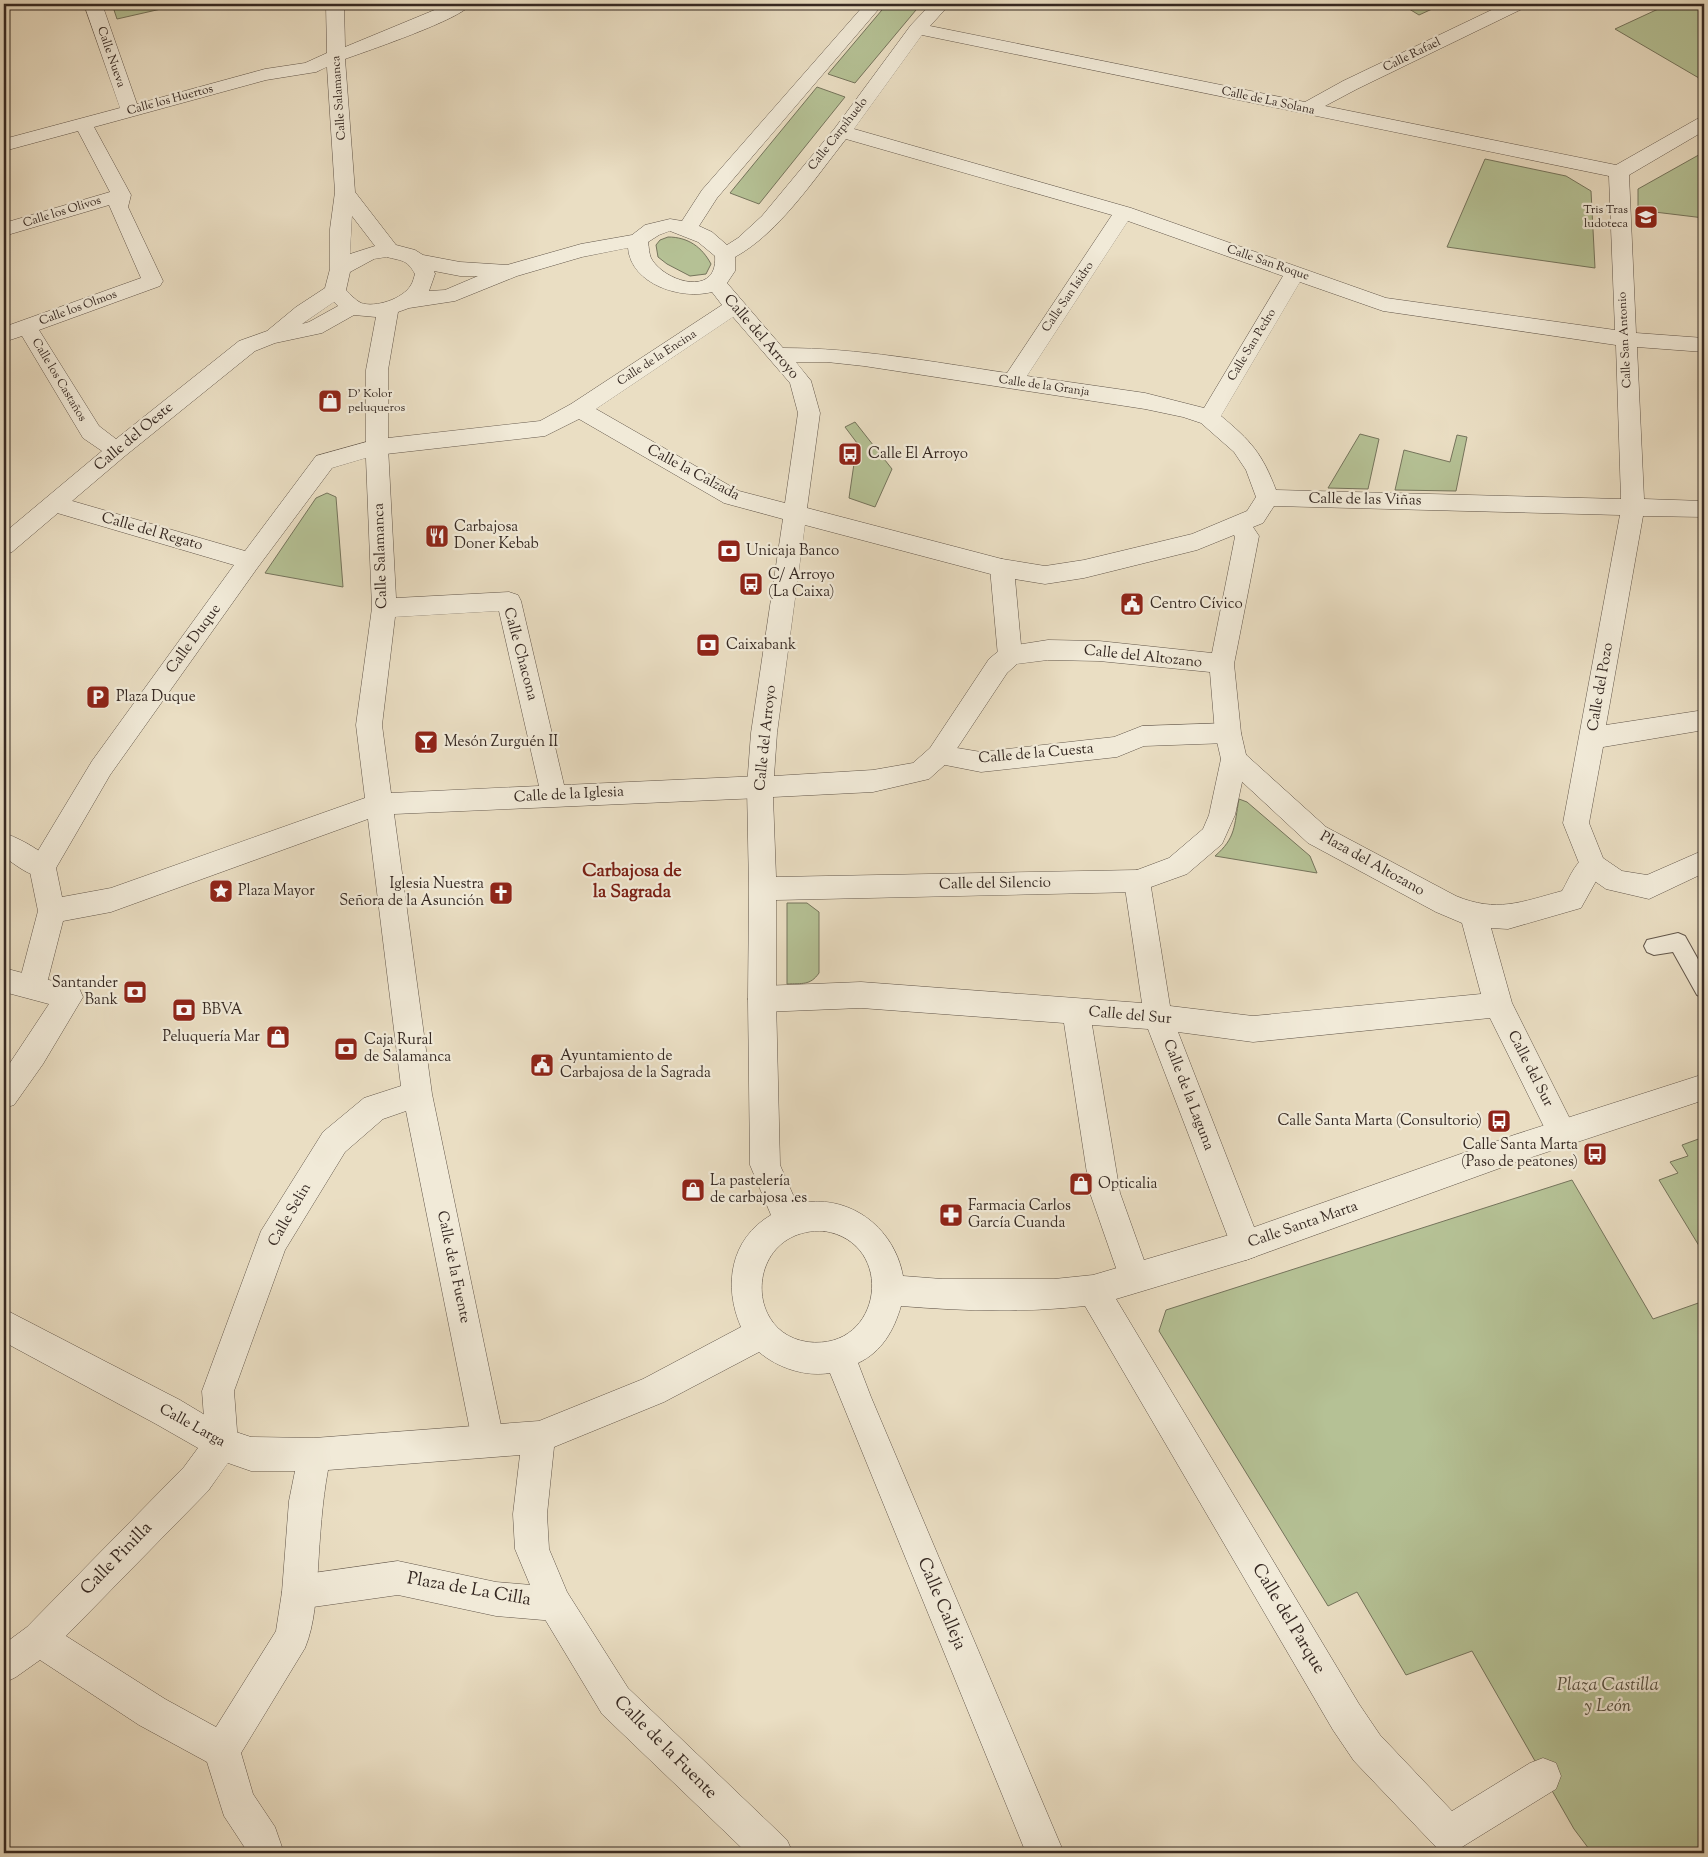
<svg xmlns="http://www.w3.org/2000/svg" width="1708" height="1857" viewBox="0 0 1708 1857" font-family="'Sorts Mill Goudy',serif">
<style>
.green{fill:#b5c195;stroke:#75745c}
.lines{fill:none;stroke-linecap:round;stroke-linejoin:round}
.service-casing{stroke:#62564a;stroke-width:2}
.pedestrian-casing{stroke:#62564a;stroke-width:1}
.minor-casing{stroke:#62564a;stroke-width:1}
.service{fill:#f1ead8;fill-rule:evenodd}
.pedestrian{fill:#f1ead8;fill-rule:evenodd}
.minor{fill:#f1ead8;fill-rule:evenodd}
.labels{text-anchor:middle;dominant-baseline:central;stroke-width:4.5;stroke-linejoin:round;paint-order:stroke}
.far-street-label{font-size:12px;fill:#352822;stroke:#f1ead8}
.far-poi-label{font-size:12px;fill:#352822;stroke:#f1ead8;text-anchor:end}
.street-label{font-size:15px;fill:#352822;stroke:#f1ead8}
.poi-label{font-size:15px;fill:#352822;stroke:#f1ead8;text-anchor:start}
.quarter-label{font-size:18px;font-weight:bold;fill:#7a1f14;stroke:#f1ead8}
.near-street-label{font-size:18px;fill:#352822;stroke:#f1ead8}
.near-park-label{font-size:18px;font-style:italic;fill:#554e3f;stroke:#f1ead8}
</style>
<rect width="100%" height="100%" fill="#eadec3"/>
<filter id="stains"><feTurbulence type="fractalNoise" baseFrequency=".004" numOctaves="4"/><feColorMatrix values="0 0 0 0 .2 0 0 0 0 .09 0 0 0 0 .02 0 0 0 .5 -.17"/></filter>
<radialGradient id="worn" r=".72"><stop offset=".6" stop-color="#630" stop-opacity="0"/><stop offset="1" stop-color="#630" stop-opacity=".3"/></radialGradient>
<g class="green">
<path d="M112 4H183L117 19Z"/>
<path d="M887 4H921L855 83 828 74Z"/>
<path d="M1401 4H1443L1419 15Z"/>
<path d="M1669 4H1704V81L1615 29Z"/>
<path d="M817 87 845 97 759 204 730 193Z"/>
<path d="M1704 152V218L1638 210V189Z"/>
<path d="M1485 159 1566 176 1591 191 1595 268 1447 247Z"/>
<path d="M668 237C688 237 702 247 711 264L706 274 690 276 667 264 658 257 656 245 660 240Z"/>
<path d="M855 422 892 469 875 507 849 498 857 443 845 427Z"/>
<path d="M1360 434 1379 439 1368 489 1328 488Z"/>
<path d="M1457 435 1467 437 1456 491 1395 490 1404 450 1450 462Z"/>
<path d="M327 493 336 497 343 587 265 573 316 498Z"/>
<path d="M1239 799 1247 802 1310 856 1317 873 1215 856C1236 838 1234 826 1239 799Z"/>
<path d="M787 903H807L819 912V973C810 986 802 983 787 984Z"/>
<path d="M1704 1137V1254L1659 1180 1678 1173 1670 1162 1688 1156 1682 1145Z"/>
<path d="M1572 1180 1653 1319 1704 1301V1853H1592L1574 1829 1472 1651 1406 1675 1357 1592 1328 1606 1159 1331 1166 1310Z"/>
</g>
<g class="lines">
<g class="service-casing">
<path id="service" d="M1678 933 1685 936 1704 970V998L1697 995 1673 952 1654 955 1647 952 1644 946 1647 940Z"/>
</g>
<g class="pedestrian-casing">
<g id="pedestrian">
<path d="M377 439 385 441 388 447 396 598 509 592 518 595 521 601 564 785 760 776 769 779 773 787 769 795 760 798 394 814 432 1094 504 1440 500 1452 488 1456 476 1452 472 1440 406 1111 383 1119 345 1152 285 1250 234 1391 238 1444 234 1456 222 1460 210 1456 206 1444 202 1391 261 1231 323 1132 364 1098 401 1086 368 819 111 912 63 921 46 987 42 996 32 999 22 996 18 987 38 911 29 867 33 859 92 761 234 565 47 510 43 504 47 498 55 496 245 551 316 456ZM366 458 372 608 356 725 365 798 111 888 62 897 56 868 110 775 258 567 332 468ZM499 611 539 786 391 793 382 725 395 617Z"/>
<path d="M1002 559 1010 562 1014 568 1022 656 1019 663 1010 666 1001 663 998 656 990 568 994 562Z"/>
<path d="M1228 723 1237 726 1241 733 1237 740 1228 743 1144 746 1117 757 981 772 930 762 926 755 930 748 939 745 981 752 1114 737 1142 726Z"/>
<path d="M1234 749 1243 752 1326 827 1456 896C1497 913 1521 902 1562 891 1572 874 1579 849 1601 857L1605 865 1581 908 1508 929 1491 928 1512 1003 1577 1133 1572 1143 1562 1147 1552 1143 1490 1018 1253 1042 1178 1032 1261 1245 1257 1256 1246 1260 1235 1256 1231 1245 1148 1029 1092 1025 1120 1193 1150 1277 1145 1288 1134 1292 1123 1288 1090 1193 1064 1023 861 1008 762 1012 752 1008 748 999 752 990 762 986 861 982 1142 1003 1124 881 1127 873 1137 870 1147 873 1150 881 1170 1006 1253 1016 1481 994 1462 923 1436 912 1308 843 1225 766 1221 759 1225 752Z"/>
<path d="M398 1561 496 1582 555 1587 567 1592 572 1604 567 1616 555 1621 496 1616 398 1595 299 1609 287 1604 282 1592 287 1580 299 1575Z"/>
</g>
</g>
<g class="minor-casing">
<g id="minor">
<path d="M84 4H102L137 104 265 69 305 63 327 53 326 4H344L345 47 449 4H471C462 19 367 51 345 59L355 192 396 245 415 250 423 255 460 262 507 265 581 244 632 235 645 225 670 219 682 221 702 190 865 4H883L717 198 699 226 712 232 727 245 738 238 762 216 835 128 911 25 931 4H950L930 26 1305 102 1343 81 1504 4H1527L1524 8 1357 89 1325 106 1616 165 1697 119 1704 117V131L1629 175 1636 333 1704 338V352L1637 347 1644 499 1704 501V517L1643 516 1606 725 1704 710V730L1603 747 1589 823 1603 858 1622 871 1647 875 1704 850V873L1649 899 1606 889 1583 873 1563 823 1620 515 1274 506 1263 523 1253 527 1259 536 1234 664 1241 733 1247 759 1235 815 1222 844 1187 874 1137 892 776 900V999L780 1165 797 1204C847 1192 894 1226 903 1276L942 1279H1054L1093 1275 1246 1230 1514 1135 1704 1074V1100L1514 1163 1246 1260 1116 1299 1359 1704 1380 1735 1452 1811 1530 1763 1543 1758 1556 1763 1561 1776 1556 1789 1462 1847 1449 1853 1436 1847 1354 1761 1333 1730 1085 1306C1024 1313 962 1311 901 1306 894 1330 882 1352 858 1363L871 1397 1064 1853H1026L830 1373C805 1377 778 1368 759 1352L664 1402 554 1447 547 1514 549 1549 567 1592 628 1688 787 1840 793 1853H747L602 1714 543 1616 515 1549 513 1514 520 1455 328 1470C322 1503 320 1536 318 1569 316 1595 315 1624 305 1648L241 1753 253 1794 275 1827 284 1853H246L245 1848 224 1816 207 1762 139 1725 40 1660 16 1677 4 1683V1644L27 1627 184 1467 198 1448 156 1424 4 1342V1309L180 1400 230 1430 251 1437 314 1438 539 1421 643 1379 741 1327C723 1286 730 1239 771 1215L750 1165 748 999 749 889 747 787 751 733 783 519 724 503 579 419 545 436 377 455 369 453 366 447V370L376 317 354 315 322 333 275 343 255 351 125 456 12 552 4 555V533L102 451 83 438 22 336 4 342V327L141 278 109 205 4 236V223L110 192 78 131 4 151V139L120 108ZM922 35 1609 176 1615 330 1386 298 1131 208 854 129ZM327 67 335 192 330 229V269L325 288 296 307 267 331 239 341 116 439 99 426 39 330 160 286 163 281 128 207 131 195 94 127 266 80 316 72ZM846 139 1112 215 1007 373C933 362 859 348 783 348L727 283 735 271V257C779 233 815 178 846 139ZM352 216 375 246 350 254ZM1128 221 1283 276 1204 408 1145 393 1027 376ZM670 231 698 242 715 256C718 298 664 282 651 258 649 253 649 248 648 242L659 235ZM628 248C631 285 682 300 712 292L722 305 571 404 540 421 388 438V370L398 312 409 308 455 301 517 276 582 257ZM387 257C401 261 407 259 415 274 414 277 413 282 411 285 403 299 375 308 361 303 355 300 350 294 346 290L350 272 374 259ZM434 271 460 276H478L445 290 429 291 435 274ZM1300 282 1383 311 1616 345 1621 499 1276 490C1262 453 1251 441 1221 416ZM334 302 338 306 309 322 302 324ZM733 317 790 383 798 413 785 503 739 491 596 409ZM796 362H827L864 366 1145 409 1183 417 1201 423 1234 452 1246 470 1256 497 1247 511 1192 534 1084 560 1045 566 1002 559 807 508 820 413 811 381ZM805 525 1002 577 1045 584 1084 578 1197 550 1234 535 1235 537 1212 653 1099 641 1048 640 1010 646 1001 649 989 659 930 748 913 763 873 770 774 776 777 733ZM1048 660 1099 661 1210 672 1215 733 1221 759 1209 815 1203 829 1169 858 1137 870 776 877 773 797 873 792 929 779 948 762 1007 673 1017 664ZM824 1231C897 1242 883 1351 808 1342 741 1333 747 1227 824 1231ZM228 1463 251 1471H295L289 1501 282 1592 276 1631 216 1727 165 1699 66 1636 208 1491Z"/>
<path d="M4 833C19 838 48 853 55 867L51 875C34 881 19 867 4 857Z"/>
<path d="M4 968 79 988 83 997 43 1064 14 1105 4 1108V1072L49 1004 4 992Z"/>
</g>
</g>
<use href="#service" class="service"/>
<use href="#pedestrian" class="pedestrian"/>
<use href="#minor" class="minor"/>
</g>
<defs>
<g id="school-square" transform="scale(1.25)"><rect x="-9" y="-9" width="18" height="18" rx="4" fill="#8f2418" stroke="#f1ead8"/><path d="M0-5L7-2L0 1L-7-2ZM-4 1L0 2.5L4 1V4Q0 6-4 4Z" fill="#fff"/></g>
<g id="shop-square" transform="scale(1.25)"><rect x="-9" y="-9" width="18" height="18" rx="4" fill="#8f2418" stroke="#f1ead8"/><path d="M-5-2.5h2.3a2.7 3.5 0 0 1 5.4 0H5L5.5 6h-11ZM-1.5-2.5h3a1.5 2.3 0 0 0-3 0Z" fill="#fff"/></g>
<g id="bus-square" transform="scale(1.25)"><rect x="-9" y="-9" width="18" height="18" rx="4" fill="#8f2418" stroke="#f1ead8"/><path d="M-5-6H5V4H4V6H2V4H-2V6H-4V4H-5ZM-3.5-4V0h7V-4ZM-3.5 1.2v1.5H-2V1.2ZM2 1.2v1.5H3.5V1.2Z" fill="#fff"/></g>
<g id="restaurant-square" transform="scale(1.25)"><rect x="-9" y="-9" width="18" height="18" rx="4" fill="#8f2418" stroke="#f1ead8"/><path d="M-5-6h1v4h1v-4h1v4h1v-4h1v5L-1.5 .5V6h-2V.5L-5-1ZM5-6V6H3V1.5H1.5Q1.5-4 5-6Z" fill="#fff"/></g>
<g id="bank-square" transform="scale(1.25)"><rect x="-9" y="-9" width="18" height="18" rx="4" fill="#8f2418" stroke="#f1ead8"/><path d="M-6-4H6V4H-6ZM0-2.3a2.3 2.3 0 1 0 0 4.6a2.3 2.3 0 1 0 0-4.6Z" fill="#fff"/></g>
<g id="civic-square" transform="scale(1.25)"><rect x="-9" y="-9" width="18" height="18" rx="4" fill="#8f2418" stroke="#f1ead8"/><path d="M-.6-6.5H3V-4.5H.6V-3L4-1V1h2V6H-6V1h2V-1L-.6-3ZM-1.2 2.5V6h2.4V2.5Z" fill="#fff"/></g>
<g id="parking-square" transform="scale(1.25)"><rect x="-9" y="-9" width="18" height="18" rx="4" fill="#8f2418" stroke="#f1ead8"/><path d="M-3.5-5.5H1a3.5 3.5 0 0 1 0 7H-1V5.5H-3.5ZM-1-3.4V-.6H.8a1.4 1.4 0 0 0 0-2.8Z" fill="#fff"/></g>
<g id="bar-square" transform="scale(1.25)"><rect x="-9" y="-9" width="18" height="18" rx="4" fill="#8f2418" stroke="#f1ead8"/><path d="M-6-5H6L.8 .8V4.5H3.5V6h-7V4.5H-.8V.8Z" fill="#fff"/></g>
<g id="sight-square" transform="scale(1.25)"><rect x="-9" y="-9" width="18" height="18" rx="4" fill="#8f2418" stroke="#f1ead8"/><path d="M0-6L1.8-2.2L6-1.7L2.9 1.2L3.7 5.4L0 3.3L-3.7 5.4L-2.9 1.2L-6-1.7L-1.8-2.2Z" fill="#fff"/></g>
<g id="church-square" transform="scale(1.25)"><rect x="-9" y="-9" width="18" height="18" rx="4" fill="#8f2418" stroke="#f1ead8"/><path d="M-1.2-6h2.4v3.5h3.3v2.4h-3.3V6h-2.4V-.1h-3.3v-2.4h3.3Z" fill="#fff"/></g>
<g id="pharmacy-square" transform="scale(1.25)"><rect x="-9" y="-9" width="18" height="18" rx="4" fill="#8f2418" stroke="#f1ead8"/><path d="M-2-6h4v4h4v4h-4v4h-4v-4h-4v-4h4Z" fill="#fff"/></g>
</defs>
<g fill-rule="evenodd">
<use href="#school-square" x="1646" y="217"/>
<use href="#shop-square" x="330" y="401"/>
<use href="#bus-square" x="850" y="454"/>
<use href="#restaurant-square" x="437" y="536"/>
<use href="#bank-square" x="729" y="551"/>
<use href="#bus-square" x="751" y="584"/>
<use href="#civic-square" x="1132" y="604"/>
<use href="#bank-square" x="708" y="645"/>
<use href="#parking-square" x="98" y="697"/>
<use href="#bar-square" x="426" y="742"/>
<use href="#sight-square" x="221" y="891"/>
<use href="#church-square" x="501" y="893"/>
<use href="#bank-square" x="135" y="992"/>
<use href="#bank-square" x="184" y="1010"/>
<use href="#shop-square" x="278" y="1037"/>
<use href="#bank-square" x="346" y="1049"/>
<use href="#civic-square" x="542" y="1065"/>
<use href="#bus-square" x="1499" y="1121"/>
<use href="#bus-square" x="1595" y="1154"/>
<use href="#shop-square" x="1081" y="1184"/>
<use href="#shop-square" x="693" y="1190"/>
<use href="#pharmacy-square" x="951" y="1215"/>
</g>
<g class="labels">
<g class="far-street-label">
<text transform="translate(1412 55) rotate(-26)">Calle Rafael</text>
<text transform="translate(111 57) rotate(71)">Calle Nueva</text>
<text transform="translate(339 98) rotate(-94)">Calle Salamanca</text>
<text transform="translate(170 100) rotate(-15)">Calle los Huertos</text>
<text transform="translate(1268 101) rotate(12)">Calle de La Solana</text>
<text transform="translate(838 134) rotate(-52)">Calle Carpihuelo</text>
<text transform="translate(62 212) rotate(-17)">Calle los Olivos</text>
<text transform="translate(1268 263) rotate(19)">Calle San Roque</text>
<text transform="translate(1068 297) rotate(-56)">Calle San Isidro</text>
<text transform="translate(78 308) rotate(-20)">Calle los Olmos</text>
<text transform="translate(1625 340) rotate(-93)">Calle San Antonio</text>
<text transform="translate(1252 345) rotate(-59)">Calle San Pedro</text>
<text transform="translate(657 358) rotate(-33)">Calle de la Encina</text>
<text transform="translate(59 380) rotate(59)">Calle los Castaños</text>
<text transform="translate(1044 386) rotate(8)">Calle de la Granja</text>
</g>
<g class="far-poi-label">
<text x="1628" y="210">Tris Tras<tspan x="1628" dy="14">ludoteca</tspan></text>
<text x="348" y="394" text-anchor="start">D' Kolor<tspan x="348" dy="14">peluqueros</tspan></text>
</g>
<g class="street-label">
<text transform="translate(761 337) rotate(49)">Calle del Arroyo</text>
<text transform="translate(134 437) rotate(-40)">Calle del Oeste</text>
<text transform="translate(693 473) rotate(28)">Calle la Calzada</text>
<text transform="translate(1365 500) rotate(1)">Calle de las Viñas</text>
<text transform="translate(152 532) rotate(16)">Calle del Regato</text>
<text transform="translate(381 556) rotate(-92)">Calle Salamanca</text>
<text transform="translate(194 639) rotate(-54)">Calle Duque</text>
<text transform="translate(520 654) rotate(75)">Calle Chacona</text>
<text transform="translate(1143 657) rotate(6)">Calle del Altozano</text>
<text transform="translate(1601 687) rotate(-80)">Calle del Pozo</text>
<text transform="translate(766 738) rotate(-84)">Calle del Arroyo</text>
<text transform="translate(1036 754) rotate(-5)">Calle de la Cuesta</text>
<text transform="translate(569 795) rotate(-3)">Calle de la Iglesia</text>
<text transform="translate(1372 864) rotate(29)">Plaza del Altozano</text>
<text transform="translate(995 884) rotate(-1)">Calle del Silencio</text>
<text transform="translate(1130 1016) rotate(5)">Calle del Sur</text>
<text transform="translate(1530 1069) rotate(63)">Calle del Sur</text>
<text transform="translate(1188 1095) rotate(69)">Calle de la Laguna</text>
<text transform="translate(290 1215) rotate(-60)">Calle Selin</text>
<text transform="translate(1303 1225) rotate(-19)">Calle Santa Marta</text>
<text transform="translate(453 1267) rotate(78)">Calle de la Fuente</text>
<text transform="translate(192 1426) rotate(29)">Calle Larga</text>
</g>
<g class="poi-label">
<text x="868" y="454">Calle El Arroyo</text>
<text x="454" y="527">Carbajosa<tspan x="454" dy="17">Doner Kebab</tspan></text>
<text x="746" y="551">Unicaja Banco</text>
<text x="768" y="575">C/ Arroyo<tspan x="768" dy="17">(La Caixa)</tspan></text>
<text x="1150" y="604">Centro Cívico</text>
<text x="726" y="645">Caixabank</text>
<text x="116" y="697">Plaza Duque</text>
<text x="444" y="742">Mesón Zurguén II</text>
<text x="484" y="884" text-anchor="end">Iglesia Nuestra<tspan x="484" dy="17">Señora de la Asunción</tspan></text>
<text x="238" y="891">Plaza Mayor</text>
<text x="118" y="983" text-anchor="end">Santander<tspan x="118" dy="17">Bank</tspan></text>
<text x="202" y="1010">BBVA</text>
<text x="260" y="1037" text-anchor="end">Peluquería Mar</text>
<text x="364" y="1040">Caja Rural<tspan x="364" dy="17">de Salamanca</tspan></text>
<text x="560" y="1056">Ayuntamiento de<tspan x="560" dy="17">Carbajosa de la Sagrada</tspan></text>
<text x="1482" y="1121" text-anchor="end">Calle Santa Marta (Consultorio)</text>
<text x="1578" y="1145" text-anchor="end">Calle Santa Marta<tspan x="1578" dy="17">(Paso de peatones)</tspan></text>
<text x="710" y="1181">La pastelería<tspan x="710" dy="17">de carbajosa .es</tspan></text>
<text x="1098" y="1184">Opticalia</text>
<text x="968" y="1206">Farmacia Carlos<tspan x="968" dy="17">García Cuanda</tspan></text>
</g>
<g class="quarter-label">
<text x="632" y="872">Carbajosa de<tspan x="632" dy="21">la Sagrada</tspan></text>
</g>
<g class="near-street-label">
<text transform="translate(117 1559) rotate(-46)">Calle Pinilla</text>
<text transform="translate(469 1590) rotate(10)">Plaza de La Cilla</text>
<text transform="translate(941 1604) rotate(67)">Calle Calleja</text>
<text transform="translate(1288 1619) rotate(59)">Calle del Parque</text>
<text transform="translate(665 1748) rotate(45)">Calle de la Fuente</text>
</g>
<g class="near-park-label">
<text x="1608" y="1686">Plaza Castilla<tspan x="1608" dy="21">y León</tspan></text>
</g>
</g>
<rect width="1708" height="1857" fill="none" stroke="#eadec3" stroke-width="20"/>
<rect x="5" y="5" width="1698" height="1847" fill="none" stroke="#352822" stroke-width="2.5"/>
<rect x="10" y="10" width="1688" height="1837" fill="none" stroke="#352822"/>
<rect width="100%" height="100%" filter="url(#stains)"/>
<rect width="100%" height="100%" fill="url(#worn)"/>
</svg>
